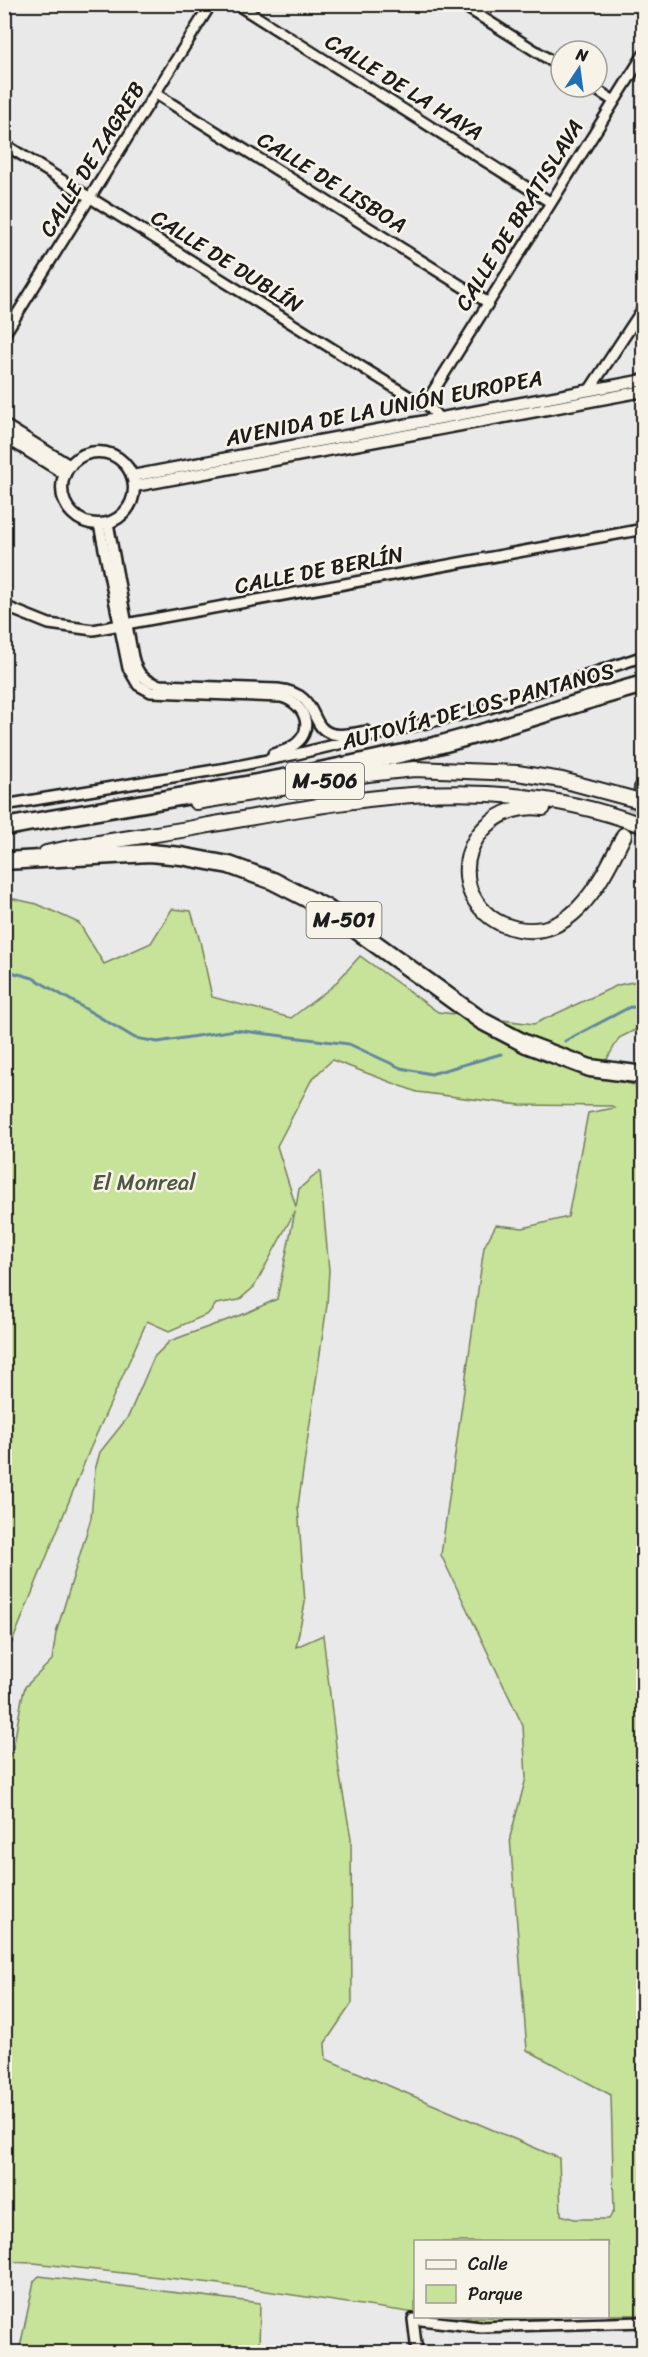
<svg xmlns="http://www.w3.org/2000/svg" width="648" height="2357" viewBox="0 0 648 2357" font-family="Sriracha,sans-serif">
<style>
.green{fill:#c7e299;stroke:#727f5a;stroke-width:1.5;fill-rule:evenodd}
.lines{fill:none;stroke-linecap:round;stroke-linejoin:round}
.stream{stroke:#63879d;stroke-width:3}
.primary-tunnel{stroke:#c1c0c1;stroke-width:14;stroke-dasharray:14 7;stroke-linecap:butt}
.minor-casing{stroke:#1c1c1c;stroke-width:14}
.tertiary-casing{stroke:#1c1c1c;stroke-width:15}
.primary-casing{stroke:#1c1c1c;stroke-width:18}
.motorway-casing{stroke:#1c1c1c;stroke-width:21}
.minor{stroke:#f7f3e8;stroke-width:9}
.tertiary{stroke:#f7f3e8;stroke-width:10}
.primary{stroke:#f7f3e8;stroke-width:14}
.motorway{stroke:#f7f3e8;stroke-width:16}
.labels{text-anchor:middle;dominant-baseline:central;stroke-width:5;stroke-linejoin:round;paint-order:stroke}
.shield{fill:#f7f3e8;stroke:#5e5c59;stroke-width:1.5}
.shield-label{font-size:21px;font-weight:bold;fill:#1c1c1c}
.street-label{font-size:22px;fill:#1c1c1c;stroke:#f7f3e8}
.park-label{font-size:22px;fill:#4f5742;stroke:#f7f3e8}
</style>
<rect width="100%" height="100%" fill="#eae9ea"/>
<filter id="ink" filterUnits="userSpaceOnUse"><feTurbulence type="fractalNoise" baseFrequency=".0167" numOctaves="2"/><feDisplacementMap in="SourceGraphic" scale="12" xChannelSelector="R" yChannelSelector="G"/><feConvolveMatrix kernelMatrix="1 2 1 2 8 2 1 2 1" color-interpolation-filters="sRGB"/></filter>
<g filter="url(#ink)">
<g class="green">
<path d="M5 897 37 904 79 923 104 964 151 943 172 909 191 911 200 941 212 997 291 1018 333 986 360 956 438 1012 534 1024 618 985 643 980V1026L619 1038 597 1077 644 1087 643 2315H608V2242H416L415 2313 212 2283 34 2263 5 2262 4 1768 13 1749 22 1698 25 1687 52 1660 56 1633 91 1518 95 1470 100 1452 128 1417 154 1357 170 1341 246 1313 277 1299 295 1211 254 1287 239 1300 216 1304 208 1314 169 1331 147 1321 90 1449 5 1660ZM332 1060 417 1092 520 1105 612 1106 614 1108 588 1113 568 1217 523 1228 496 1225 484 1247 441 1555 523 1726 526 1778 510 1837 527 2050 611 2095 614 2210 609 2219H574L561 2215 559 2158 326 2059 325 2043 352 2003 351 1838 339 1771 323 1635 296 1647 305 1603 298 1506 327 1305 329 1270 320 1171 299 1189 296 1207 277 1146 312 1079Z"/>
<path d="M39 2276 260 2303 259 2352H19L34 2281Z"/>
<path d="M449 2317H560L486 2321Z"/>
</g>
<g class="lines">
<g class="stream">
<path d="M4 970 33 978 135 1038 158 1042 235 1030 349 1044 401 1068 431 1074 501 1054"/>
<path d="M565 1041 630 1007 644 1008"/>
</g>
<path class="primary-tunnel" d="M626 831 642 790"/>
<g class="minor-casing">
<g id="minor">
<path d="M236 4 550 202"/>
<path d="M461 4 561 67"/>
<path d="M592 87 614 101"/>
<path d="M156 94 487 302"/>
<path d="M4 144 421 404 429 398 644 54"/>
<path d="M4 335 211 4"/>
<path d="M590 389 644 307"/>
<path d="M425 402 438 417"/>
<path d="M108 523 133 657C137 673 143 681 160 685L278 689C322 694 307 728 333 734 344 736 356 733 366 731"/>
<path d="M99 524 128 668 138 685 151 692 281 697C307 704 316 733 291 747 286 751 279 752 273 754"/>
<path d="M4 606 49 624 93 630 644 529"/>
<path d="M4 805 227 768 297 754 489 708 644 656"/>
<path d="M417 2352 413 2319 480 2327 644 2322"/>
</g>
</g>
<g class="tertiary-casing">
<g id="tertiary">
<path d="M4 425 70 466"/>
<path d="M4 436 65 474"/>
<circle cx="98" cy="488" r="36"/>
<path d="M132 476 644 380"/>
<path d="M135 486 644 391"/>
</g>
</g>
<g class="primary-casing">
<g id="primary">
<path d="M642 788 644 786"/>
<path d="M196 802 368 774 414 769 517 773 562 780 644 802"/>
<path d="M543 808C501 801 459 838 468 883 471 900 486 917 502 924 568 951 600 884 624 835"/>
<path d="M46 853C98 841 151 836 204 826 355 799 493 768 644 826"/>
</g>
</g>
<g class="motorway-casing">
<g id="motorway">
<path d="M4 827C148 802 292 780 434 746 505 728 573 703 644 684"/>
<path d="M4 861 150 853 181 856 229 865 273 881 326 908 482 1021 526 1044 590 1068 644 1075"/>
</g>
</g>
<use href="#minor" class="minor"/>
<use href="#tertiary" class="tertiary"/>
<use href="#primary" class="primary"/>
<use href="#motorway" class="motorway"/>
</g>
</g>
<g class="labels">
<g class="shield">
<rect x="286" y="763" width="78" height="36" rx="4.5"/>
<rect x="306.5" y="902" width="75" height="36" rx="4.5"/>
</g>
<g class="shield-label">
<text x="325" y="781">M-506</text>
<text x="344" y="920">M-501</text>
</g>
<g class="street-label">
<text transform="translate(404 87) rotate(32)">CALLE DE LA HAYA</text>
<text transform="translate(92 159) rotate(-58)">CALLE DE ZAGREB</text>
<text transform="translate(332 182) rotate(32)">CALLE DE LISBOA</text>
<text transform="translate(519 215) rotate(-58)">CALLE DE BRATISLAVA</text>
<text transform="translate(227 261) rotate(32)">CALLE DE DUBLÍN</text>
<text transform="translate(384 408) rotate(-11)">AVENIDA DE LA UNIÓN EUROPEA</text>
<text transform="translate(319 570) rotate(-11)">CALLE DE BERLÍN</text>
<text transform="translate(478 706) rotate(-15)">AUTOVÍA DE LOS PANTANOS</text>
</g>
<g class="park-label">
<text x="144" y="1182">El Monreal</text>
</g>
</g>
<rect width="648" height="2357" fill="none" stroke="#f7f3e8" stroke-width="24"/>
<rect x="12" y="12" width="624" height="2333" fill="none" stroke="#1c1c1c" stroke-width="2" filter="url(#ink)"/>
<rect x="414" y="2240" width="195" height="78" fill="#f7f3e8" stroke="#9f9d96" stroke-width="1.5"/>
<rect x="426" y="2260" width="30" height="9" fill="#f7f3e8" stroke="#9f9d96" stroke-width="1.5"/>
<text x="468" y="2270" font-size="18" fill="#1c1c1c">Calle</text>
<rect x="426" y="2285" width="30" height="18" fill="#c7e299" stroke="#9f9d96" stroke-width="1.5"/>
<text x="468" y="2300" font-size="18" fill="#1c1c1c">Parque</text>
<g transform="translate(579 69) rotate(13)"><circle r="28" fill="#f7f3e8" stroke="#9f9d96" stroke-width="1.5"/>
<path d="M0-4.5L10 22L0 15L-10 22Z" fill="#1f6fb2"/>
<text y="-9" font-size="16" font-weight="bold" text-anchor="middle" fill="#1c1c1c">N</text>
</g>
</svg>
